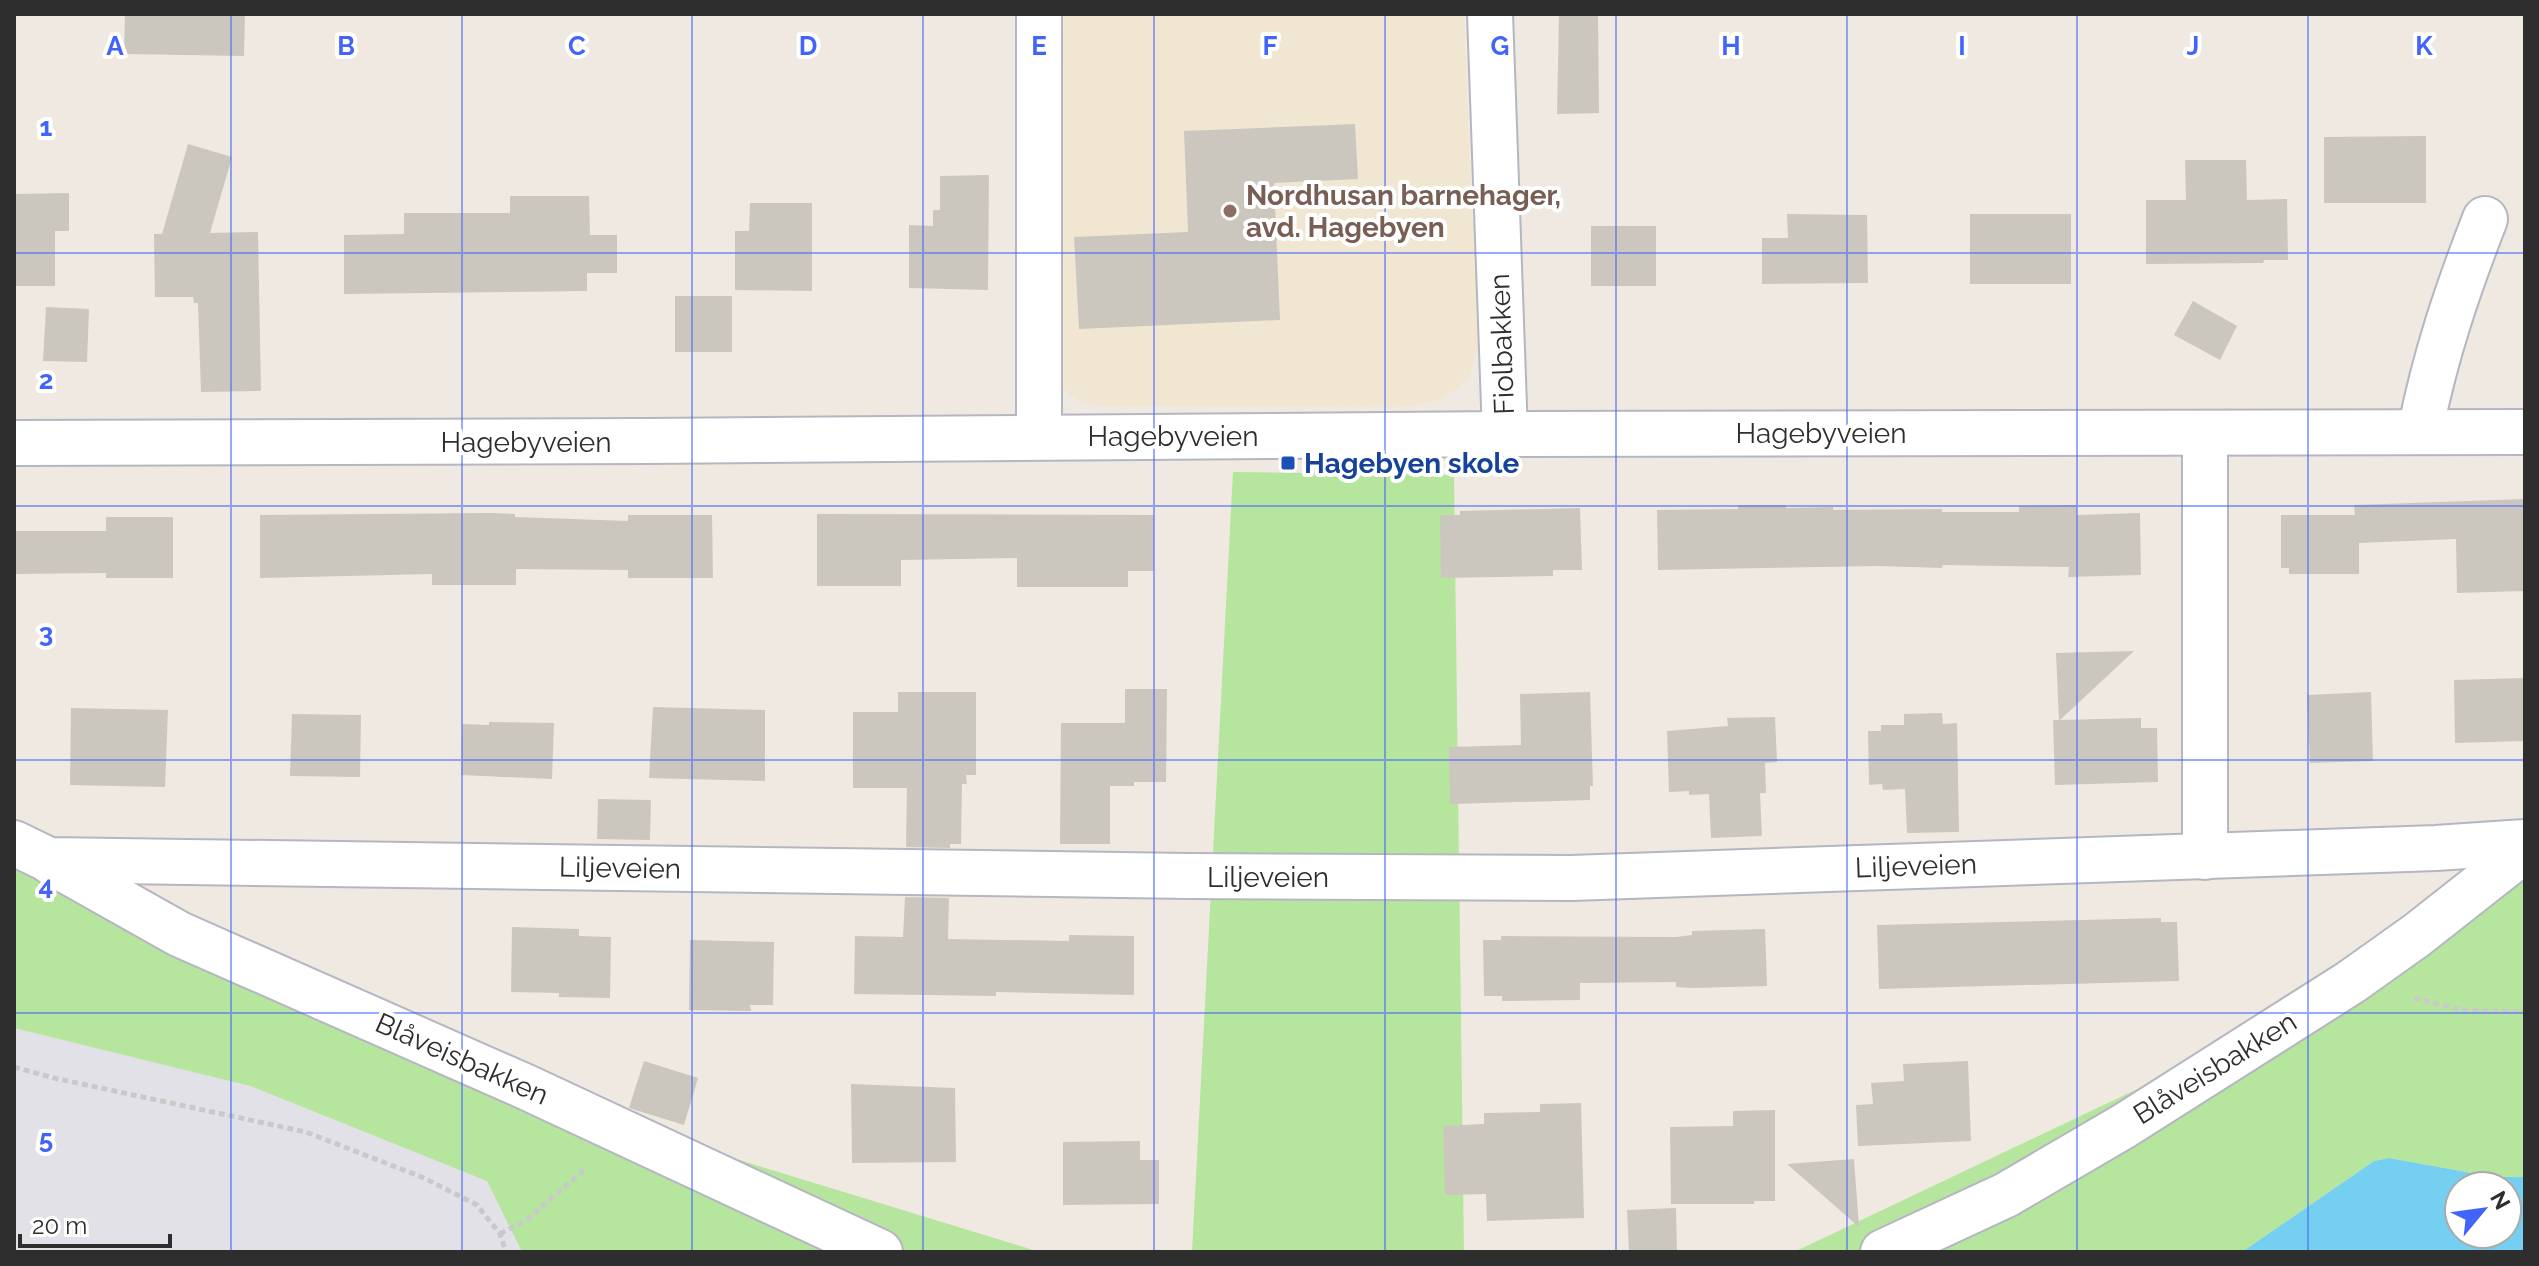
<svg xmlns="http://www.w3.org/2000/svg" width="2539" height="1266" viewBox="0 0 2539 1266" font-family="Raleway,sans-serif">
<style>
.industrial{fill:#e3e1e8}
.education{fill:#f0e6d1}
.green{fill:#b6e59e}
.water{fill:#75cff0;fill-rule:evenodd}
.building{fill:#cbc7bf}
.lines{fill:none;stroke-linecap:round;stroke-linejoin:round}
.minor-casing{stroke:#b4b7c1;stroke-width:48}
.secondary-casing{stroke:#b4b7c1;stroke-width:48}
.path{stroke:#c9c9c9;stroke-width:5;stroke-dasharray:6 4;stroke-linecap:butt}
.minor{stroke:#fff;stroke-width:44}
.secondary{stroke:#fff;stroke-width:44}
.grid{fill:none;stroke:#4264fb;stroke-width:2;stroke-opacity:0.55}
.education-dot{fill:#8d6e63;stroke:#fff;stroke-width:3}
.transit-dot{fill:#1a4fb4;stroke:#fff;stroke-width:3}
.labels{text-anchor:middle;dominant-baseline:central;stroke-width:8;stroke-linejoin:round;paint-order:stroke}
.education-label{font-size:28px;font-weight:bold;fill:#785e54;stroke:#fff;text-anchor:start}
.street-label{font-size:28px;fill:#2e2e2e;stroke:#fff}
.transit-label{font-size:28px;font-weight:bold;fill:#164399;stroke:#fff;text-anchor:start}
.grid-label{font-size:26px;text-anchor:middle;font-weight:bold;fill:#4264fb;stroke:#fff;stroke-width:8;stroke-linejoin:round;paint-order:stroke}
</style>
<rect width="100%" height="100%" fill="#efe9e1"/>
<path class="industrial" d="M14 1028 250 1086 488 1181 522 1252H14Z"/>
<path class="education" d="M1052 14H1464L1470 177 1481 333 1470 376 1460 387 1440 400 1404 407 1108 406 1086 404 1066 393 1052 371Z"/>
<g class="green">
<path d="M1233 472 1454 475 1464 1252H1192Z"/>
<path d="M14 851 576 1110 1040 1252H522L487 1181 250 1086 14 1028Z"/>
<path d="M2525 859V1177H2494L2389 1158 2374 1161 2242 1252H1794L2291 1016Z"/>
</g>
<path class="water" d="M2389 1158 2494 1177H2525V1252H2242L2374 1161ZM2459 1186H2507V1234H2459Z"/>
<g class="building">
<path d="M125 14H245L244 56 124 54Z"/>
<path d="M1559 14H1598L1599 113 1557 114Z"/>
<path d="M1355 124 1358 179 1274 183 1280 320 1079 329 1074 237 1188 232 1184 131Z"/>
<path d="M2426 136V203H2324V137Z"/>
<path d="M188 144 232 157 210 233 258 232 261 391 201 392 198 303H194L193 297H155L154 234H162Z"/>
<path d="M2185 160H2246L2247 200 2287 199 2288 260H2264L2263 263 2146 264V200H2186Z"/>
<path d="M989 175 988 290 909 288V225L933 226V210H940V176Z"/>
<path d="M69 193V231H55V286H14V194Z"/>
<path d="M510 196H589L590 235H617V273H587V291L344 294V235L404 234V213H510Z"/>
<path d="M750 203H812V291L735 290V231H749Z"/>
<path d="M1787 214 1867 215 1868 283 1762 284V238H1788Z"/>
<rect x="1970" y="214" width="101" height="70"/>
<rect x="1591" y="226" width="65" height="60"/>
<rect x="675" y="296" width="57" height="56"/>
<path d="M2193 301 2237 326 2220 360 2174 335Z"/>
<path d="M46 307 89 309 87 362 43 361Z"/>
<path d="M2525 499V591L2457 593 2456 539 2359 543V574H2289V568H2281V515H2355L2354 505Z"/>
<path d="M1738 505H1786V508L1833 507V510L1942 509V512H2019V506L2077 505V515L2140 513 2141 575 2068 577 2069 567 1943 565 1942 568 1878 566 1658 570 1657 510 1738 509Z"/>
<path d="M1580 508 1582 570H1553V576L1441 578 1440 515H1460V511Z"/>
<path d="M490 513 515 514V517L628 521V515H712L713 578H628V570L516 569V585H432V574L260 578V515Z"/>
<path d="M817 514 1154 515V571H1128V587H1017V558L901 560V586H817Z"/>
<path d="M106 517H173V578H106V573L14 574V531H106Z"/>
<path d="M2134 651 2060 720 2141 718V728H2157L2158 782 2055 785 2053 720H2059L2056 653Z"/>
<path d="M2525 678V741L2455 743 2454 680Z"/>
<path d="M1125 689H1167L1166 782H1134V786H1110V844H1060L1061 723H1125Z"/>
<path d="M898 692H976V775H966L967 784H962L961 844H950V848L906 847 907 788H853V712H898Z"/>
<path d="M1590 692 1593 786H1590V800L1450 804 1449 747 1521 745 1520 694Z"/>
<path d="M2371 692 2373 761 2310 763 2307 695Z"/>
<path d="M653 707 765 710V781L649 778Z"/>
<path d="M71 708 168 710 165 787 70 785Z"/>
<path d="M1942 713 1943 724 1957 723 1959 832 1907 833 1905 789 1883 790 1882 784 1869 785 1868 731H1881V725H1904V714Z"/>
<path d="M292 714 361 715 360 777 290 776Z"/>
<path d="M1775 717 1777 762 1765 763 1766 793H1760L1762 836 1711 838 1709 794 1689 795V791L1669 792 1667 731 1728 726 1727 718Z"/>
<path d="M489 722 554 723 552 779 461 775 462 724 489 725Z"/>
<path d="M598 799 651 800 650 840 597 839Z"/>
<path d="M905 897 949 898 948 939 1069 941V935L1134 936V995L996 992V996L854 994 855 936 903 937Z"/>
<path d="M2161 918V922H2177L2179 981 1879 989 1877 925Z"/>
<path d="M512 927 579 929V936L611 937 610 998 559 997V993L511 992Z"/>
<path d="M1765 929 1767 986 1693 988 1676 987V982L1580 983V1000L1502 1001V996H1484L1483 940H1501V936L1676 937 1692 935V931Z"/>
<path d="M690 940 774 942 773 1005H750L751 1011 689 1010Z"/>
<path d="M644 1061 698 1078 684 1125 629 1108Z"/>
<path d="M1968 1061 1971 1141 1858 1146 1856 1105 1873 1104 1871 1083 1904 1081 1903 1064Z"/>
<path d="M851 1084 955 1088 956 1162 852 1163Z"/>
<path d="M1581 1103 1584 1218 1487 1221 1486 1194 1445 1195 1443 1126 1484 1124V1113L1540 1112V1104Z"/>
<path d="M1775 1110V1201H1754V1204H1671L1670 1127 1733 1126V1111Z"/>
<path d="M1140 1141V1160H1159V1204L1063 1205V1142Z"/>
<path d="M1854 1159 1859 1227 1787 1164Z"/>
<path d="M1676 1208 1677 1252H1629L1627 1210Z"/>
</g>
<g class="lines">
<g class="minor-casing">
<g id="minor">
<path d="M1039 14V437"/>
<path d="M1490 14 1505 434"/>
<path d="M2420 432C2435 356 2457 291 2485 219"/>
<path d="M2205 433V857"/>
<path d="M14 843 49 860 1190 876 1571 878 2436 848 2525 842"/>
<path d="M51 862 179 934 526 1087 880 1252"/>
<path d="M1883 1252 2006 1195 2124 1126 2351 982 2417 935 2525 850"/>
</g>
</g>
<g class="secondary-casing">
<path id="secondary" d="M14 443 647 441 1505 434 2525 432"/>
</g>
<g class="path">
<path d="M2414 998 2461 1010 2525 1012"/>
<path d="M14 1067 54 1078 306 1132 424 1178 477 1205 500 1234 506 1252"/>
<path d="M500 1234 528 1219 587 1167"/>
</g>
<use href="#minor" class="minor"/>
<use href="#secondary" class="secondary"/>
</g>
<path class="grid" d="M231 14V1252M462 14V1252M692 14V1252M923 14V1252M1154 14V1252M1385 14V1252M1616 14V1252M1847 14V1252M2077 14V1252M2308 14V1252M14 253H2525M14 506H2525M14 760H2525M14 1013H2525"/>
<circle class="education-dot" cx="1230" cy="211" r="8"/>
<rect class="transit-dot" x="1280" y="455" width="16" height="16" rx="4"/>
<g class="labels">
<g class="education-label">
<text x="1246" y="195">Nordhusan barnehager,<tspan x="1246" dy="32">avd. Hagebyen</tspan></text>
</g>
<g class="street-label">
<text transform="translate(1502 344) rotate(-92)">Fiolbakken</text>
<text x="1821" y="433">Hagebyveien</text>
<text x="1173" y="436">Hagebyveien</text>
<text x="526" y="442">Hagebyveien</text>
<text transform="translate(1916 866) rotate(-2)">Liljeveien</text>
<text transform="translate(620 868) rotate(1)">Liljeveien</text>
<text x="1268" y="877">Liljeveien</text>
<text transform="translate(462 1059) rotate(24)">Blåveisbakken</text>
<text transform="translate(2215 1068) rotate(-32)">Blåveisbakken</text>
</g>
<g class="transit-label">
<text x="1304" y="463">Hagebyen skole</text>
</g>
</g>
<g class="grid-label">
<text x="115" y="55">A</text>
<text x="346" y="55">B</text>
<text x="577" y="55">C</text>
<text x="808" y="55">D</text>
<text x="1039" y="55">E</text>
<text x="1270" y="55">F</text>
<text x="1500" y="55">G</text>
<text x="1731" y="55">H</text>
<text x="1962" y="55">I</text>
<text x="2193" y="55">J</text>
<text x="2424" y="55">K</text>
<text x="46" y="136">1</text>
<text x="46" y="389">2</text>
<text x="46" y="642">3</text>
<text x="46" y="895">4</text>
<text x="46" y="1148">5</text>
</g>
<rect width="2539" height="1266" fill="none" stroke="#2e2e2e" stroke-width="32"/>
<g transform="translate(2483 1210) rotate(61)"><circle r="38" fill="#ffffff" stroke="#ababab" stroke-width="2"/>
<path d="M0-6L14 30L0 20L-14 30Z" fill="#4264fb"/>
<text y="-12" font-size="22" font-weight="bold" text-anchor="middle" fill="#2e2e2e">N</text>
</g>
<path d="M20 1234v12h150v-12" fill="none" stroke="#2e2e2e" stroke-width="4"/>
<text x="32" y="1234" font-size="24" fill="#2e2e2e" stroke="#ffffff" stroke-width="6" paint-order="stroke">20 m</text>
</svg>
